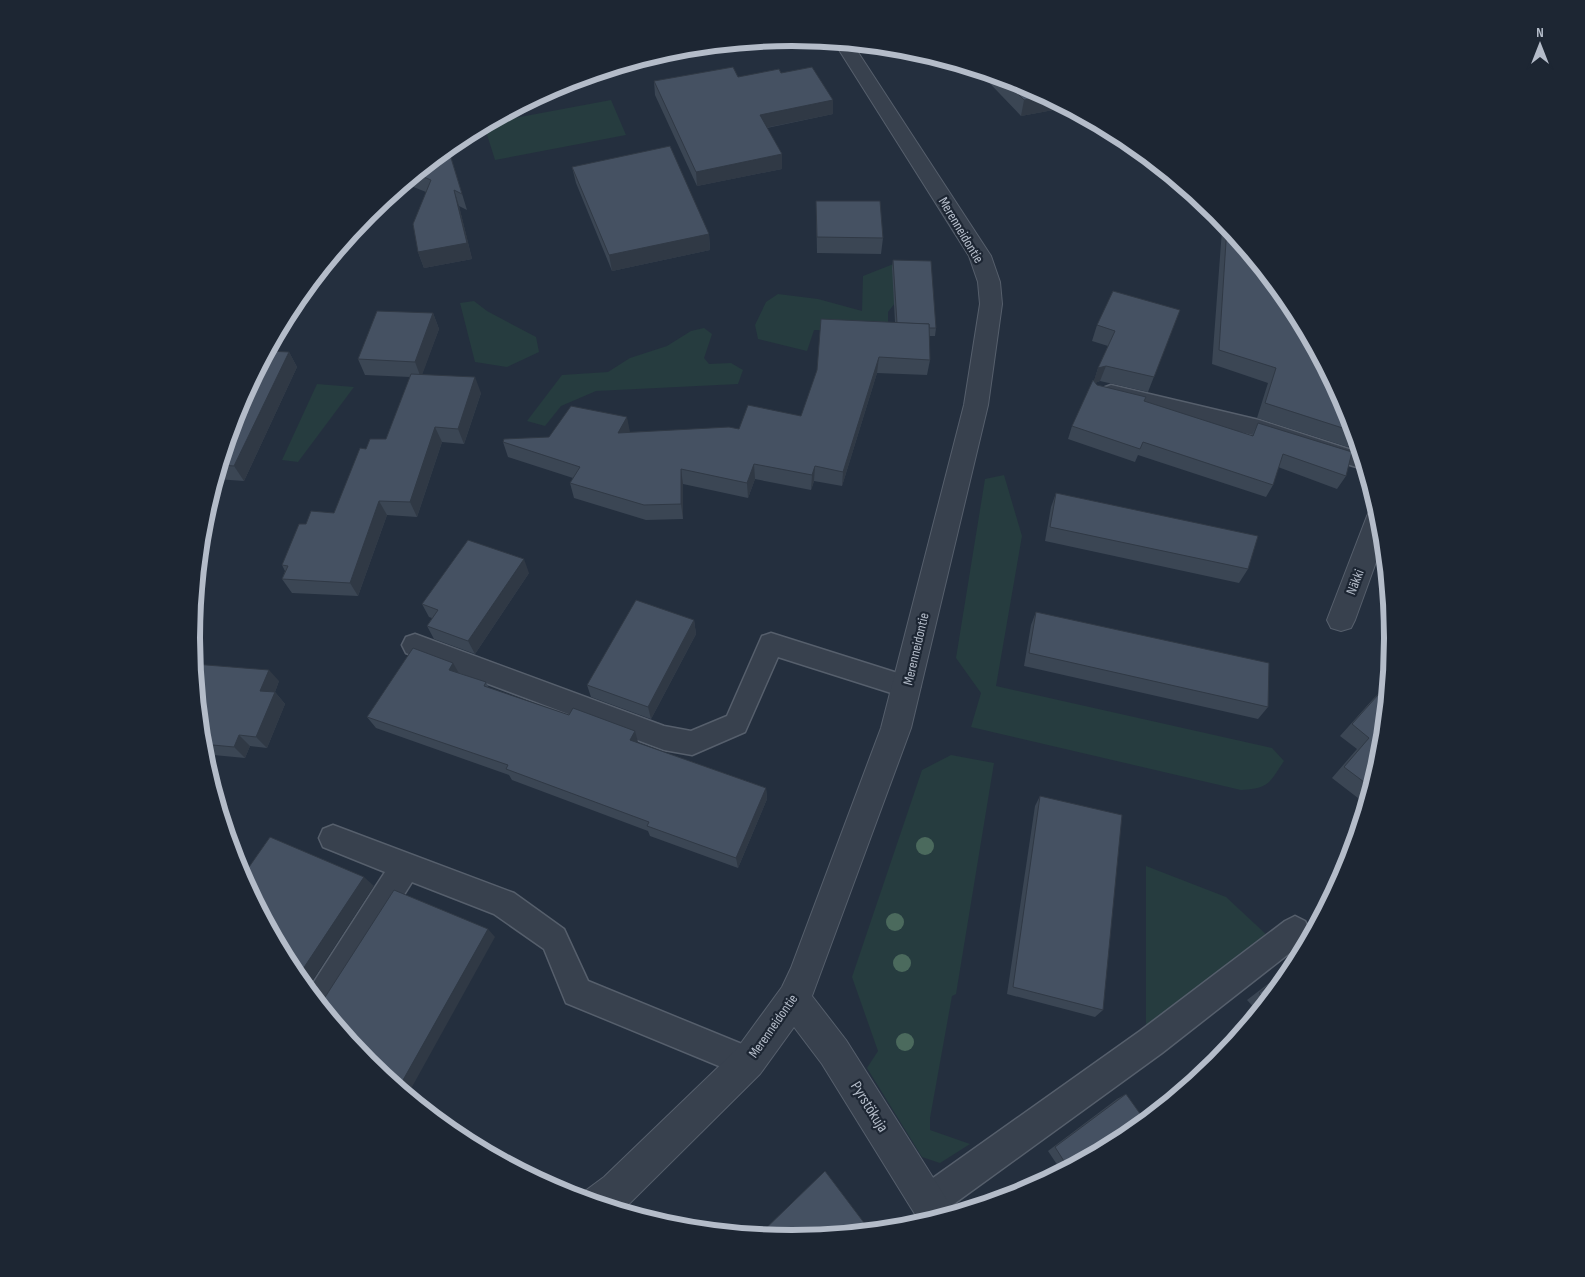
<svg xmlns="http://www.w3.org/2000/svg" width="1585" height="1277" viewBox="0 0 1585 1277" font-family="'Sofia Sans Condensed',sans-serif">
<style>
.green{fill:#263c3f}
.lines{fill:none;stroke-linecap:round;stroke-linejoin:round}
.lane-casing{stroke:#565f6c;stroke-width:3}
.street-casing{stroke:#565f6c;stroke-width:2}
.secondary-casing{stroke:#565f6c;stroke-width:2}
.lane{fill:#38414e;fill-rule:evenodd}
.street{fill:#38414e;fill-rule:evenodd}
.secondary{fill:#465061;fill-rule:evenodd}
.tree{fill:#4b6a5d}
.wall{fill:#3b4654}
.shaded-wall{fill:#303945}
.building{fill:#455162;stroke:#303945}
.labels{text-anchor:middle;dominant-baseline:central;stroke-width:4.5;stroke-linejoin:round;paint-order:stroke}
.street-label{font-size:14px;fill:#b4bcc9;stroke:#1d2633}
.near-street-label{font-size:16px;fill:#b4bcc9;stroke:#1d2633}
.rim{fill:none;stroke:#b4bcc9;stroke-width:6}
</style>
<rect width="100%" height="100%" fill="#242f3e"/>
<g class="green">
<path d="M611 100 626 135 495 160 484 125 488 123Z"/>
<path d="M896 263 906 289 888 312V332L814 330 807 351 758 339 755 325 766 302 778 294 818 299 862 311 863 276Z"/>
<path d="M474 301 487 311 536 337 539 352 507 367 475 362 460 303Z"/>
<path d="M704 328 712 334 704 358 709 364 731 363 743 370 738 384 596 391 561 406 545 426 527 421 562 375 608 372 630 358 667 346 691 331Z"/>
<path d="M317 384 354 387 298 462 282 460Z"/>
<path d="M1004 475 1022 536 996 686 1272 748 1284 761C1269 783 1270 788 1241 790L971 727 981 693 956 658 985 479Z"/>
<path d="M951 755 994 763 956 994 952 996 930 1118V1130L970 1144 940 1163 922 1157 867 1068 878 1051 852 977 922 770Z"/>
<path d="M1146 866 1226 897 1270 938 1146 1026Z"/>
</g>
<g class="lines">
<g class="lane-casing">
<g id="lane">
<path d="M1111 385 1259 420 1361 453 1366 470 1257 436 1103 398 1100 393 1103 388Z"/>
<path d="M771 633 907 676 916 679 920 687 916 695 907 698 778 657 745 732 692 755 664 750 406 653 402 645 406 637 415 634 664 726 691 731 727 716 762 636Z"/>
<path d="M333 825 514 893 564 929 588 981 759 1051 764 1062 759 1073 748 1078 566 1003 544 949 494 914 412 882 328 1015 308 991 385 872 323 847 319 838 323 829Z"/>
<path d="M1295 916 1305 921 1310 931 1305 941 1162 1053 940 1214 928 1219 916 1214 911 1202 916 1190 1140 1031 1285 921Z"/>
</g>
</g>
<g class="street-casing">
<g id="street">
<path d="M834 42 852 43 991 256 1000 282 1002 304 988 405 911 728 812 996 846 1040 956 1214 921 1224 822 1064 794 1027 760 1074 630 1203 619 1211 581 1199 585 1191 604 1177 736 1050 782 987 791 968 881 728 964 405 980 304 978 282 969 256Z"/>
<path d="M1378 507 1382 522 1384 540 1355 620 1351 628 1341 631 1331 628 1327 620 1367 516 1371 509Z"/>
</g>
</g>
<g class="secondary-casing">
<path id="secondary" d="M728 44 726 49 720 50 642 64 635 61 676 49Z"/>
</g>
<use href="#lane" class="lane"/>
<use href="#street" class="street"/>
<use href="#secondary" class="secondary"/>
</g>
<g class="tree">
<circle cx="925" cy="846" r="9"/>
<circle cx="895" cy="922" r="9"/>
<circle cx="902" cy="963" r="9"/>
<circle cx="905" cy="1042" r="9"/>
</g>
<g class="wall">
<path d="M976 69 1023 83 1071 109 1064 107V108L1021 116Z"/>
<path d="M781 73 833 114 767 128 782 154V169L697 186 655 95 654 81 738 77Z"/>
<path d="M448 148 467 210 459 206 472 259 424 268 418 252 426 192 411 186 409 180Z"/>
<path d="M572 167 709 234 710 250 612 271 576 183Z"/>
<path d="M816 201 883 238 881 254 817 253Z"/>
<path d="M1225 223 1292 305 1348 409 1356 435 1348 447 1257 418 1268 383 1212 364 1222 230Z"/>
<path d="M893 260 936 328 935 336H929L930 360 927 375 877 373 842 486 814 481 811 490 755 479 748 498 683 484V519L646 520 574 498 570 483 573 478 508 457 503 442 630 432 739 429 801 416 895 322 892 268Z"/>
<path d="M1180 310 1148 392 1100 381 1095 383 1097 385 1144 401 1251 436 1258 423 1346 476 1337 489 1278 467 1273 485 1266 497 1138 455 1135 462 1068 439 1072 426 1094 381 1098 368 1108 346 1092 341 1097 325Z"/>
<path d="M433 313 439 329 422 374 481 393 464 444 442 442 417 517 387 515 358 596 292 593 282 579 285 571 282 565 306 524 334 513 366 449 386 439 410 377 365 375 358 359Z"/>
<path d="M289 352 297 367 244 481 216 479 237 408Z"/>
<path d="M1056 493 1248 569 1239 583 1045 541 1051 507Z"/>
<path d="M529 573 475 654 434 639 427 626 432 618 429 617 422 604Z"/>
<path d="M1036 612 1268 707 1258 719 1024 666 1031 625Z"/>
<path d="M694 620 696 634 651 719 591 697 587 685Z"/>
<path d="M194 664 279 681 275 692 285 704 267 748 250 746 245 758 203 754Z"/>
<path d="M459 673 486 682 489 688 638 742V743L766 788 767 799 738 868 650 836 648 831 512 780 509 775 376 728 367 717Z"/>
<path d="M1386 686 1382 756 1367 805 1332 778 1357 749 1340 736 1374 698Z"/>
<path d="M1040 796 1103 1010 1095 1017 1007 994 1035 806Z"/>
<path d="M1299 960 1292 973 1259 1013 1247 1000Z"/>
<path d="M1126 1094V1138L1062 1172 1048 1151 1117 1099Z"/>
</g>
<g class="shaded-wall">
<path d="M1047 96 1064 106V108L1021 116 1024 100Z"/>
<path d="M833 100V114L760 129V115Z"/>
<path d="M782 154V169L697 186 696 172Z"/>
<path d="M454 190 459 206 472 259 424 268 418 252Z"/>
<path d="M709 234 710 250 612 271 609 255Z"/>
<path d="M433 313 439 329 421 378 415 362Z"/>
<path d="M289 352 297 367 244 481 234 466Z"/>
<path d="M879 357 877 373 842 486 843 472Z"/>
<path d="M1106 366 1100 381 1093 384 1098 368Z"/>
<path d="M475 377 481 393 464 444 458 429Z"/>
<path d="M627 417 630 432 618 433Z"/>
<path d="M435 427 442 442 417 517 410 502Z"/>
<path d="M754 464 755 479 748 498 747 483Z"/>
<path d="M815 466 814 481 811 490 812 475Z"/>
<path d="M681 469 683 484V519L681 504Z"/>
<path d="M379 501 387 515 358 596 350 583Z"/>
<path d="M524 559 529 573 475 654 468 641Z"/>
<path d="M694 620 696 634 651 719 648 707Z"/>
<path d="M192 648 196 652 193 658Z"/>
<path d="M453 663 460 675 449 670Z"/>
<path d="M269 670 279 681 275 692 285 704 267 748 256 737 260 691Z"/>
<path d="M635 731 638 742 634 752 630 740Z"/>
<path d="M239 735 250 746 245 758 234 747Z"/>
<path d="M766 788 767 799 738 868 736 858Z"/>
<path d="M364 877 374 886 307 989 297 978Z"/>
<path d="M488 929 495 937 407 1096 398 1089Z"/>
</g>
<g class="building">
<path d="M733 67 738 77 779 69 781 73 812 67 833 100 760 115 782 154 696 172 654 81Z"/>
<path d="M1001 77 1023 83 1047 96 1024 100Z"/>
<path d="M670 146 709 234 609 255 572 167Z"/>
<path d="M448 148 462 194 454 190 467 243 418 252 413 224 431 180 416 174Z"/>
<path d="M816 201H880L883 238 817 237Z"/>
<path d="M1227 226 1292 305 1348 409 1355 432 1265 403 1276 368 1219 350Z"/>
<path d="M893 260 931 261 936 328H929V324L897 323Z"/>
<path d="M1113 291 1180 310 1154 377 1106 366 1098 368 1115 331 1097 325Z"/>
<path d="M377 311 433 313 415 362 358 359Z"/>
<path d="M821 319 929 324 930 360 879 357 843 472 815 466 812 475 754 464 747 483 681 469V504L644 505 570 483 580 467 503 442 504 439 549 437 571 406 627 417 618 433 729 427 739 429 748 405 801 416 817 370Z"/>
<path d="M268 351 289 352 234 466 220 465 237 408Z"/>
<path d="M411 374 475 377 458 429 435 427 410 502 379 501 350 583 282 579 288 566 282 565 299 524H306L311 511 334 513 360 448 366 449 370 439H386Z"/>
<path d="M1093 380 1097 385 1146 397 1144 401 1253 436 1258 423 1352 452 1346 476 1283 454 1273 485 1143 442 1140 449 1072 426Z"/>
<path d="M1056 493 1258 536 1248 569 1050 527Z"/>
<path d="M468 540 524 559 468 641 427 626 438 610 422 604Z"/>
<path d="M636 600 694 620 648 707 587 685Z"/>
<path d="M1036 612 1269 663 1268 707 1029 653Z"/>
<path d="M413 648 453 663 449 670 486 682 484 686 569 715 573 708 635 731 630 740 766 788 736 858 647 826 649 822 506 769 508 765 367 717Z"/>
<path d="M194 664 269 670 260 691 275 692 256 737 239 735 234 747 202 744Z"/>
<path d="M1386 686 1389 687 1382 756 1372 788 1344 767 1369 738 1352 724Z"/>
<path d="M1040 796 1122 815 1103 1010 1013 987Z"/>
<path d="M270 837 364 877 297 978 293 972 242 877Z"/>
<path d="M394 890 488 929 398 1089 367 1063 320 1005Z"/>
<path d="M1297 963 1292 973 1267 1003 1259 993Z"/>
<path d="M1126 1094 1146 1122 1126 1138 1069 1169 1055 1147Z"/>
<path d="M825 1171 871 1232 792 1240 758 1236Z"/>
</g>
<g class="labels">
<g class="street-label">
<text transform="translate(961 230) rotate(59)">Merenneidontie</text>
<text transform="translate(1355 582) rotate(-69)">Näkki</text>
<text transform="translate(916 649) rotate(-77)">Merenneidontie</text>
<text transform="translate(773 1026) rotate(-55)">Merenneidontie</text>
</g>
<g class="near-street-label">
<text transform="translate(869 1107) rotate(58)">Pyrstökuja</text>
</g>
</g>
<path d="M0 0H1585V1277H0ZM200 638a592 592 0 1 1 1184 0a592 592 0 1 1-1184 0Z" fill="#1d2633" fill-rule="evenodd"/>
<path class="rim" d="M200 638a592 592 0 1 1 1184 0a592 592 0 1 1-1184 0Z"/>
<g transform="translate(1540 45)" stroke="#1d2633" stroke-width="4" paint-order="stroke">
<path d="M0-4L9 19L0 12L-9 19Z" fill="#b4bcc9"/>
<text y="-8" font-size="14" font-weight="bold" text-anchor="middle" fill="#b4bcc9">N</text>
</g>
</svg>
